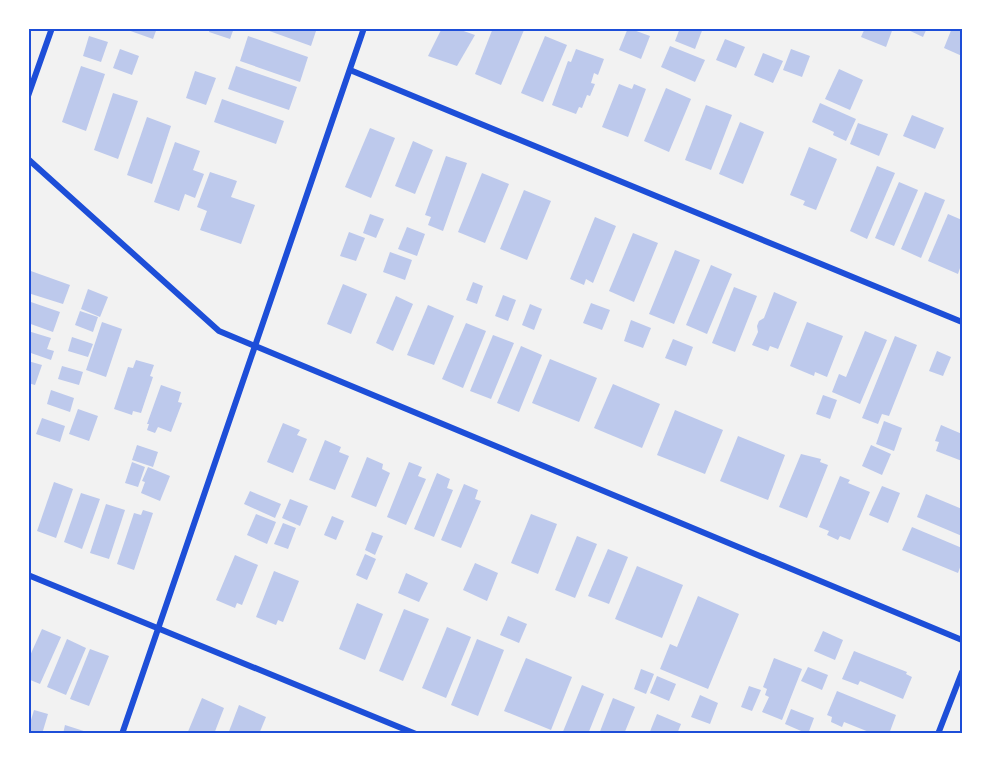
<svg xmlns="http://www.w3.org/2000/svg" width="991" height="762" viewBox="0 0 991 762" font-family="Commissioner,sans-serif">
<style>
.building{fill:#bdc9ec}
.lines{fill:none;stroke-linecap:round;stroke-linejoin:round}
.minor{stroke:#1d4ed8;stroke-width:6}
.neatline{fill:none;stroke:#1d4ed8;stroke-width:2}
</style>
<rect width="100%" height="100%" fill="#f2f2f2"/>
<g class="building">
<path d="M122 28H157L153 39Z"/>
<path d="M210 28H234L230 39 209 32Z"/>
<path d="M261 28H317L311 46Z"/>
<path d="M442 28H455L475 35 457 66 428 56Z"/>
<path d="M493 28H520L524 30 501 85 475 74Z"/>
<path d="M628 28 650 36 641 59 619 50Z"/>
<path d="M680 28H703L695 49 675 41Z"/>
<path d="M865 28H893L886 47 861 37Z"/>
<path d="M904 28H927L923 37Z"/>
<path d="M952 28H962V56L944 48Z"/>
<path d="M89 36 108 42 101 62 83 56Z"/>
<path d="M248 36 308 57 300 82 240 61Z"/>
<path d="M545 36 567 45 543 102 521 93Z"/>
<path d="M725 39 745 47 736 68 716 60Z"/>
<path d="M670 46 705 60 695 82 661 67Z"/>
<path d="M120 49 139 56 132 75 113 68Z"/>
<path d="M576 49 604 59 598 75 594 73 591 83 595 84 590 96 587 95 582 108 579 107 576 114 552 105 568 61 571 62Z"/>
<path d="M791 49 810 56 802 77 783 70Z"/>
<path d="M763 53 783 61 773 83 754 75Z"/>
<path d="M81 66 105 74 86 131 62 122Z"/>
<path d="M236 66 297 87 289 110 228 89Z"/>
<path d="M839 69 863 80 850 110 825 99Z"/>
<path d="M195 71 216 78 206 105 186 98Z"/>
<path d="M619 84 632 89 634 84 646 89 628 137 602 127Z"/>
<path d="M666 88 691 99 669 152 644 141Z"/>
<path d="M113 93 138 101 118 159 94 150Z"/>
<path d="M222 99 284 121 276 144 214 122Z"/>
<path d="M820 103 856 119 846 141 833 135 834 132 812 122Z"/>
<path d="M706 105 732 115 711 170 685 160Z"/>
<path d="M912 115 944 128 935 149 903 136Z"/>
<path d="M147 117 171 126 152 184 127 175Z"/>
<path d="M740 122 764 132 743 184 719 174Z"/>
<path d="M858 123 888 134 879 156 850 144Z"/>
<path d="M370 128 395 138 371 198 345 187Z"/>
<path d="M413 141 433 150 415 194 395 186Z"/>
<path d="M175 142 200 151 193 170 204 174 195 198 185 194 179 211 154 202Z"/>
<path d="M809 147 837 159 816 210 803 205 805 201 790 195Z"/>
<path d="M446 156 467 163 443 231 428 225 431 217 425 215Z"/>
<path d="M877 166 895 173 867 239 850 231Z"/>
<path d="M210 172 237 181 231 197 255 205 241 244 200 230 207 211 197 207Z"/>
<path d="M482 173 509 184 485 243 458 232Z"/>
<path d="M899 182 918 190 894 246 875 238Z"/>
<path d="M524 190 551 201 527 260 500 249Z"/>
<path d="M925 192 945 200 921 258 901 249Z"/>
<path d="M370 214 384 219 376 238 363 233Z"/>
<path d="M948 214 962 220V262L958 274 928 261Z"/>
<path d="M595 217 616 226 593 283 586 279 584 285 570 279Z"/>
<path d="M407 227 425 234 417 256 398 249Z"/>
<path d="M349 232 365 238 356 261 340 256Z"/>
<path d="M633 233 658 243 634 302 609 291Z"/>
<path d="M675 250 700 260 674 324 649 314Z"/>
<path d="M390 252 412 260 405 280 383 272Z"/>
<path d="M711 265 732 274 707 334 686 325Z"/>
<path d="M28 270 70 285 63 304 28 293Z"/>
<path d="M473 282 483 286 477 304 466 300Z"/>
<path d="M343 284 367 294 351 334 327 324Z"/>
<path d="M734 287 757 296 735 352 712 343Z"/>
<path d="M88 289 108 297 100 317 81 309Z"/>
<path d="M774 292 797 302 778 349 770 346 768 351 752 345 758 332 757 326 759 321 764 318Z"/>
<path d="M503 295 516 300 508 321 495 316Z"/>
<path d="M396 296 413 304 393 351 376 343Z"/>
<path d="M28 301 60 312 53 332 28 323Z"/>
<path d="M591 303 610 310 602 330 583 323Z"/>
<path d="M530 304 542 309 534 330 522 325Z"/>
<path d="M428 305 454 316 434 365 407 355Z"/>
<path d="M80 311 98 317 93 332 75 325Z"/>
<path d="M631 320 651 328 643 348 624 341Z"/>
<path d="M102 322 122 329 106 377 86 370Z"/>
<path d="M807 322 843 336 827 377 815 372 814 376 790 366Z"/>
<path d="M466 323 486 331 463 388 442 379Z"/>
<path d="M28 331 51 338 47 349 54 351 51 360 28 352Z"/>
<path d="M865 331 887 340 860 404 832 392 839 374 846 377Z"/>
<path d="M493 335 514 343 491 399 470 391Z"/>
<path d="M895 336 917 345 889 416 882 414 878 424 862 418Z"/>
<path d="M72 337 93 344 88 357 68 351Z"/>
<path d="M673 339 693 347 686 366 665 358Z"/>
<path d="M521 346 542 355 519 412 497 403Z"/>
<path d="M937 351 951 357 943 376 929 371Z"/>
<path d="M550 359 597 378 579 422 532 403Z"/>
<path d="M136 360 154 365 150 376 153 377 141 413 133 411 132 415 114 409 128 367 133 368Z"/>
<path d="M28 361 42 365 35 385 28 383Z"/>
<path d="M62 366 83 372 79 385 58 379Z"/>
<path d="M613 384 660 404 642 448 594 428Z"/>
<path d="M161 385 181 392 178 402 182 403 171 432 158 427 155 433 147 430 149 424H147Z"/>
<path d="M51 390 74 398 70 412 47 404Z"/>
<path d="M823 395 837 400 830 419 816 414Z"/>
<path d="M78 409 98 416 89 441 69 434Z"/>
<path d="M675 410 723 430 705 474 657 455Z"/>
<path d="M42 418 65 426 60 442 36 434Z"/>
<path d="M884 421 902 428 894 451 876 444Z"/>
<path d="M283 423 300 430 297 435 307 439 293 473 267 462Z"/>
<path d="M941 425 962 434V461L936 451 939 442 935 441Z"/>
<path d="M738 436 785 455 768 500 720 481Z"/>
<path d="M325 440 341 447 339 452 349 456 335 490 309 480Z"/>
<path d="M137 445 158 452 153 467 132 460Z"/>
<path d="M871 445 891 454 882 475 862 466Z"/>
<path d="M801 454 821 459 820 462 828 465 807 518 779 507Z"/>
<path d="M367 457 383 464 382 469 390 473 376 507 351 497Z"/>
<path d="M132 462 145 467 138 487 125 483Z"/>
<path d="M409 462 422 467 418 476 426 479 406 525 387 517Z"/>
<path d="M148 467 170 476 160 501 141 493 145 482 142 481Z"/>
<path d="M437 473 450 479 447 488 453 490 434 537 414 529Z"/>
<path d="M840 476 850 480 848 483 870 492 850 540 840 536 838 540 827 535 829 531 819 527Z"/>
<path d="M54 482 73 489 56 538 37 531Z"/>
<path d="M464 484 478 490 475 499 481 501 461 548 441 540Z"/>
<path d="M882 486 900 493 888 523 869 515Z"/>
<path d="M250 491 281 504 275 518 244 504Z"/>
<path d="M81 493 100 499 82 549 64 542Z"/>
<path d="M926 494 962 509V536L917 517Z"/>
<path d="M290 499 308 506 300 526 282 518Z"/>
<path d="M106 504 125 510 109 559 90 553Z"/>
<path d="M143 510 153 513 134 570 117 564 134 513 141 515Z"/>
<path d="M256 514 276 522 267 544 247 535Z"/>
<path d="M531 514 557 524 538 574 511 563Z"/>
<path d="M332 516 344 521 336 540 324 535Z"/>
<path d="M283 523 296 528 288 549 274 544Z"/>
<path d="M912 527 962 548V562L958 573 902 550Z"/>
<path d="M372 532 383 536 375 555 365 550Z"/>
<path d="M577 536 597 544 575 598 555 590Z"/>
<path d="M608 549 628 557 609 604 588 596Z"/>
<path d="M365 554 376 559 367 580 356 575Z"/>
<path d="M235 555 258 565 242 605 237 603 235 608 216 600Z"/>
<path d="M475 563 498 573 487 601 463 590Z"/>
<path d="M637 566 683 585 662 638 615 619Z"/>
<path d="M274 571 299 581 283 622 278 620 276 625 256 617Z"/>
<path d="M406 573 428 583 419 602 398 593Z"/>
<path d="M698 596 739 614 708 689 660 669 670 644 677 647Z"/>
<path d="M357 603 383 614 365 660 339 649Z"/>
<path d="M404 609 429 619 403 681 379 671Z"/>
<path d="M508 616 527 624 519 643 500 635Z"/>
<path d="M447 627 471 637 446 698 422 688Z"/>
<path d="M42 629 61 637 40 684 28 679V660Z"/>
<path d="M823 631 843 640 835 660 814 651Z"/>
<path d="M67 639 86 648 66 695 47 687Z"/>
<path d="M477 639 504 650 478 716 451 705Z"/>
<path d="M90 649 109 656 89 706 70 699Z"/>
<path d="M854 651 907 672 906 674 912 677 903 699 860 681 858 685 842 679Z"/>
<path d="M526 658 572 677 551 730 504 711Z"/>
<path d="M774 658 802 669 782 720 762 712 769 697 765 695 767 689 763 687Z"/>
<path d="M808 667 828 675 822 690 801 681Z"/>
<path d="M641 669 654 674 646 694 634 689Z"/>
<path d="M657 676 676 684 669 701 650 693Z"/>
<path d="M582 685 604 694 588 734H562Z"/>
<path d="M749 686 761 690 752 711 741 707Z"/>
<path d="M837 691 896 715 889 734H874L844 722 842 727 831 722 832 717 827 715Z"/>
<path d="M700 695 718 703 710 724 691 717Z"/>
<path d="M202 698 224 708 214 734H187Z"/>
<path d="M613 698 635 707 624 734H599Z"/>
<path d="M239 705 266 717 259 734H228Z"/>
<path d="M791 709 814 718 808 734 785 724Z"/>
<path d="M34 710 48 714 42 734 28 730Z"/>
<path d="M657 714 681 724 677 734H649Z"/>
<path d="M65 725 90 733V734H63Z"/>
</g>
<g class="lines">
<g class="minor">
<path d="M350 70 962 322"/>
<path d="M28 96 52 28"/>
<path d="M28 159 219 331 962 640"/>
<path d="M28 575 416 734"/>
<path d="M122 734 364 28"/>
<path d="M938 734 962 672"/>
</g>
</g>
<rect width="991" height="762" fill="none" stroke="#ffffff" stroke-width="60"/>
<rect x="30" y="30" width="931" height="702" class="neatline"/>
</svg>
